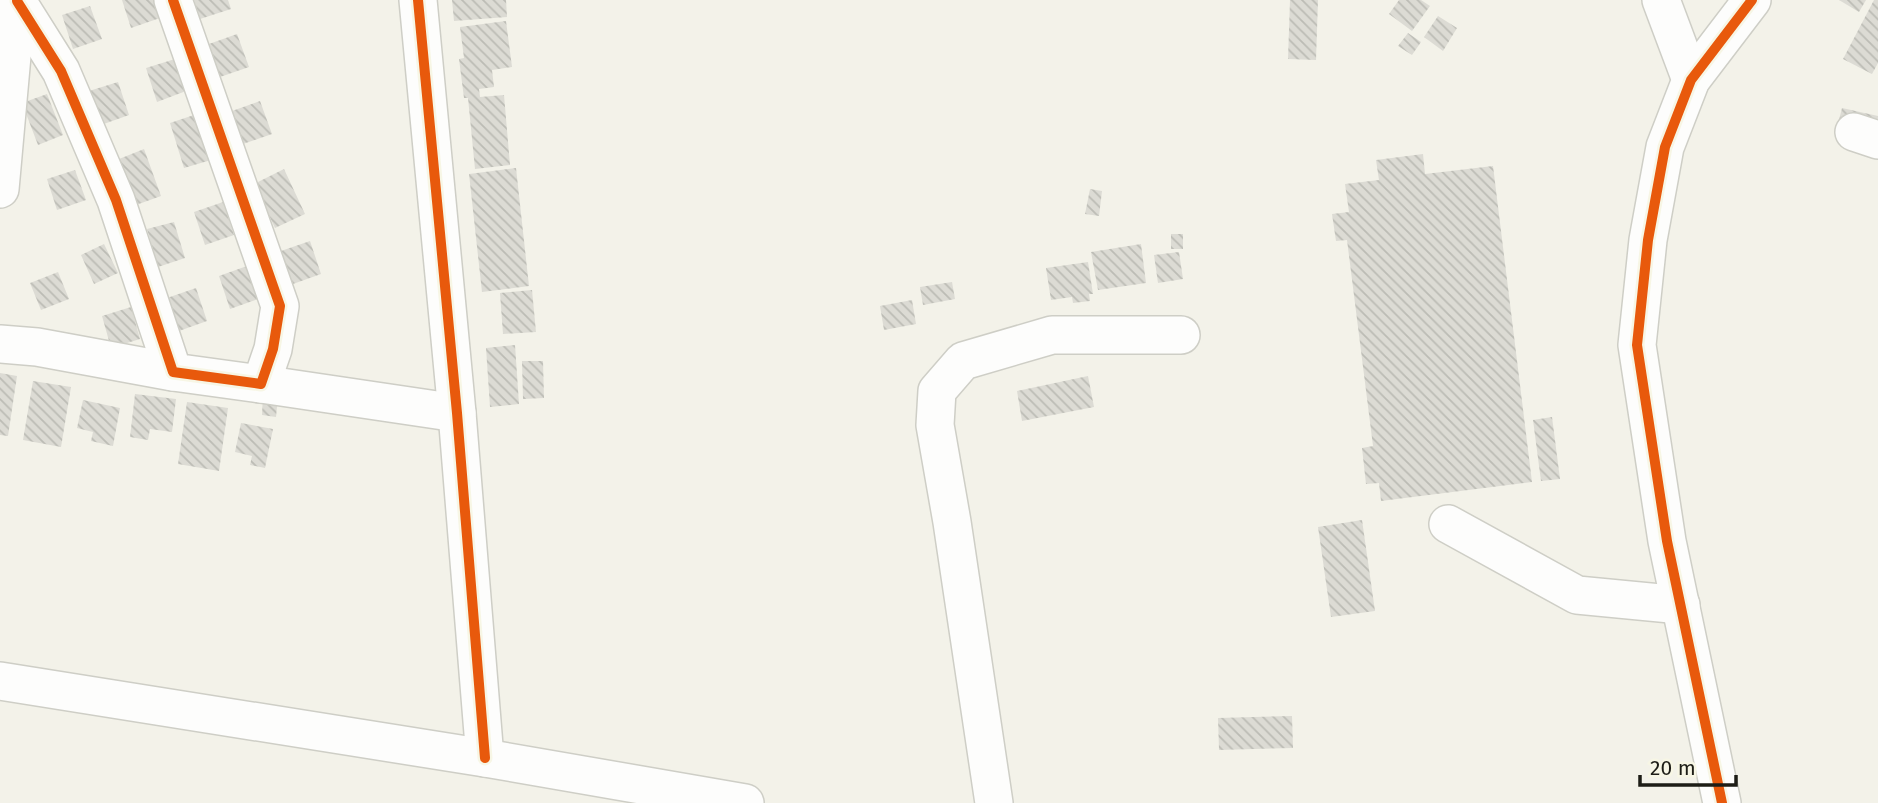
<svg xmlns="http://www.w3.org/2000/svg" width="1878" height="803" viewBox="0 0 1878 803" font-family="'Fira Sans',sans-serif">
<style>
.building{fill:url(#building-back-hatch)}
.lines{fill:none;stroke-linecap:round;stroke-linejoin:round}
.minor-casing{stroke:#cecec6;stroke-width:40}
.minor{stroke:#fdfdfc;stroke-width:37}
.cycleway-casing{stroke:#f7f6e5;stroke-width:15}
.cycleway{stroke:#e8590c;stroke-width:10}
</style>
<defs>
<pattern id="building-back-hatch" width="6" height="6" patternUnits="userSpaceOnUse" patternTransform="scale(1.75)"><rect width="6" height="6" fill="#dcdbd4"/><path d="M-1 5l2 2M0 0l6 6M5-1l2 2" fill="none" stroke="#bcbcb5"/></pattern>
</defs>
<rect width="100%" height="100%" fill="#f3f2e9"/>
<g class="building">
<path d="M122 0H154L160 18 131 28Z"/>
<path d="M194 0H228L231 9 200 19Z"/>
<path d="M452 0H506L507 17 454 21Z"/>
<path d="M1290 0H1318L1316 60 1288 59Z"/>
<path d="M1399 0H1421L1430 6 1412 31 1389 14Z"/>
<path d="M1839 0H1866L1859 12Z"/>
<path d="M1874 0H1878V63L1872 74 1843 59Z"/>
<path d="M90 6 102 39 73 49 62 15Z"/>
<path d="M1438 16 1457 28 1443 51 1424 37Z"/>
<path d="M506 21 512 67 492 70 494 87 479 89 480 97 504 95 510 165 475 169 468 98H464L459 59 464 58 460 27Z"/>
<path d="M1408 33 1421 42 1412 55 1398 46Z"/>
<path d="M237 34 249 67 220 77 209 44Z"/>
<path d="M175 59 186 91 157 102 146 68Z"/>
<path d="M118 82 129 115 101 125 89 91Z"/>
<path d="M47 94 63 135 38 145 22 103Z"/>
<path d="M260 101 272 134 243 144 232 111Z"/>
<path d="M1842 108 1878 116 1877 129 1839 120Z"/>
<path d="M197 114 211 160 184 168 170 123Z"/>
<path d="M144 149 161 196 136 205 119 159Z"/>
<path d="M1423 154 1425 174 1493 166 1532 482 1381 501 1379 483 1366 484 1362 448 1373 446 1347 240 1336 241 1332 214 1349 212 1345 184 1379 180 1376 160Z"/>
<path d="M516 168 529 286 482 292 469 174Z"/>
<path d="M284 169 305 214 275 228 254 184Z"/>
<path d="M75 170 86 200 57 210 47 179Z"/>
<path d="M1090 189 1102 191 1099 216 1085 214Z"/>
<path d="M223 202 234 235 205 245 194 212Z"/>
<path d="M174 222 185 258 158 267 147 229Z"/>
<rect x="1171" y="234" width="12" height="15"/>
<path d="M310 241 321 274 293 284 281 251Z"/>
<path d="M104 244 118 273 94 284 81 255Z"/>
<path d="M1141 244 1146 283 1098 290 1091 252Z"/>
<path d="M1179 252 1183 279 1158 283 1154 255Z"/>
<path d="M1088 262 1093 294H1089L1090 301 1073 303 1072 297 1051 300 1046 268Z"/>
<path d="M247 266 258 299 230 309 219 276Z"/>
<path d="M58 272 69 299 41 310 30 283Z"/>
<path d="M952 282 955 299 923 305 920 287Z"/>
<path d="M196 288 207 321 179 331 167 298Z"/>
<path d="M532 290 536 332 503 334 500 293Z"/>
<path d="M912 300 916 324 884 330 880 306Z"/>
<path d="M131 307 140 339 111 348 102 316Z"/>
<path d="M515 345 519 404 490 407 486 348Z"/>
<path d="M522 361H543L544 398 523 399Z"/>
<path d="M0 373 17 376 8 436 0 435Z"/>
<path d="M1088 376 1094 407 1022 421 1017 391Z"/>
<path d="M33 381 71 387 61 447 23 440Z"/>
<path d="M135 394 176 399 172 432 150 429 148 440 130 437Z"/>
<path d="M263 395 278 396 276 417 262 415Z"/>
<path d="M83 400 120 408 113 446 91 441 93 432 77 428Z"/>
<path d="M187 402 228 408 219 471 178 464Z"/>
<path d="M1552 417 1560 479 1541 481 1533 420Z"/>
<path d="M241 423 273 429 265 468 250 465 252 456 235 452Z"/>
<path d="M1362 520 1375 611 1331 617 1318 527Z"/>
<path d="M1292 716 1293 748 1219 750 1218 718Z"/>
</g>
<g class="lines">
<g class="minor-casing">
<g id="minor">
<path d="M418 0 457 413 485 758"/>
<path d="M1661 0 1691 80"/>
<path d="M17 1 61 71 116 200 173 372 261 384 273 349 280 306 173 0"/>
<path d="M1854 132 1878 140"/>
<path d="M0 189 17 0"/>
<path d="M0 344 37 347 173 372"/>
<path d="M261 384 457 413"/>
<path d="M1448 524 1577 595 1681 605"/>
<path d="M0 681 485 758 745 803"/>
<path d="M994 803 952 522 935 425 937 391 963 361 1052 335H1181"/>
<path d="M1722 803 1667 541 1637 345 1648 240 1665 147 1691 80 1752 0"/>
</g>
</g>
<use href="#minor" class="minor"/>
<g class="cycleway-casing">
<g id="cycleway">
<path d="M418 0 457 413 485 758"/>
<path d="M17 1 61 71 116 200 173 372 261 384 273 349 280 306 173 0"/>
<path d="M1722 803 1667 541 1637 345 1648 240 1665 147 1691 80 1752 0"/>
</g>
</g>
<use href="#cycleway" class="cycleway"/>
</g>
<path d="M1640 775v10h96v-10" fill="none" stroke="#1d1d16" stroke-width="3.5"/>
<text x="1650" y="775" font-size="21" fill="#1d1d16" stroke="#f7f6e5" stroke-width="5" paint-order="stroke">20 m</text>
</svg>
